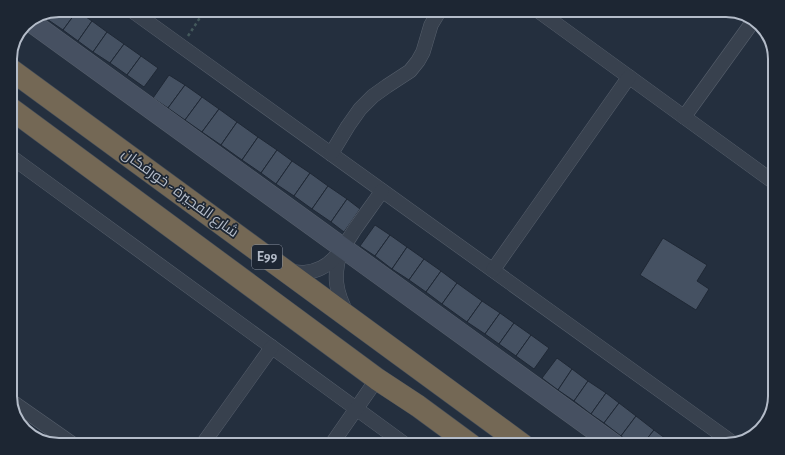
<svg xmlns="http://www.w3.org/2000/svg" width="785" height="455" viewBox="0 0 785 455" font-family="'Alegreya Sans',Cairo,sans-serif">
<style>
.building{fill:#455162;stroke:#1f2835}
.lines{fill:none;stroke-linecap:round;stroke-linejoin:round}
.street-casing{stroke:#565f6c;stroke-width:15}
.secondary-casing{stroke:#565f6c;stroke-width:21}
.highway-casing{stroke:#434c59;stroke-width:23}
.path{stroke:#44595c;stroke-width:2.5;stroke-dasharray:3 3;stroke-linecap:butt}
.street{stroke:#38414e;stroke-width:14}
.secondary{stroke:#465061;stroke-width:20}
.highway{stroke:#746855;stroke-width:22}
.labels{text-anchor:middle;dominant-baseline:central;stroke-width:3.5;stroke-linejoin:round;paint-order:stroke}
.shield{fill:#1d2633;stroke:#878f9c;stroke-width:1}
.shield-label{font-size:14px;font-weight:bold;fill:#b4bcc9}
.street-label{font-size:15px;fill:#b4bcc9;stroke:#1d2633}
.rim{fill:none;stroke:#b4bcc9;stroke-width:2}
</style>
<rect width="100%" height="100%" fill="#242f3e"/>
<g class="building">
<path d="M59 10 77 11 63 30 44 17Z"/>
<path d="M77 11 92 21 78 41 63 30Z"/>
<path d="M92 21 107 32 93 52 78 41Z"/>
<path d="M107 32 124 44 110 63 93 52Z"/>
<path d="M124 44 141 56 127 75 110 63Z"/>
<path d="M141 56 158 68 144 87 127 75Z"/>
<path d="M169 75 185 85 168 108 153 98Z"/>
<path d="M185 85 202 97 185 120 168 108Z"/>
<path d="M202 97 219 109 202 132 185 120Z"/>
<path d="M219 109 237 122 221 145 202 132Z"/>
<path d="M237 122 258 137 242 160 221 145Z"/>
<path d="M258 137 277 150 261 173 242 160Z"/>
<path d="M277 150 292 161 276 184 261 173Z"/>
<path d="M292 161 310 173 294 196 276 184Z"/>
<path d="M310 173 328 186 312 209 294 196Z"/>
<path d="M328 186 347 199 331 222 312 209Z"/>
<path d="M347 199 360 209 344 232 331 222Z"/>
<path d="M375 225 390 235 375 256 360 246Z"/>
<path d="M390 235 407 247 392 269 375 256Z"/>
<path d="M663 238 707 265 697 281 709 289 696 310 640 275Z"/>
<path d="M407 247 424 259 409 280 392 269Z"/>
<path d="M424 259 441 271 426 292 409 280Z"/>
<path d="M441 271 457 283 442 304 426 292Z"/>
<path d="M457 283 482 301 467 322 442 304Z"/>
<path d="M482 301 500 313 485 334 467 322Z"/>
<path d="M500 313 514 323 499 344 485 334Z"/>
<path d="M514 323 531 335 516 356 499 344Z"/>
<path d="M531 335 549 348 534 369 516 356Z"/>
<path d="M557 358 572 369 558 390 542 378Z"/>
<path d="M572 369 588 381 574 401 558 390Z"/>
<path d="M588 381 606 393 591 414 574 401Z"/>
<path d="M606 393 619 403 604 423 591 414Z"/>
<path d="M619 403 636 416 621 436 604 423Z"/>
<path d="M636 416 654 430 642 445H633L621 436Z"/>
<path d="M654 430 669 441 665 445H642Z"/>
<path d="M669 441 674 445H665Z"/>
</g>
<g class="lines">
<g class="street-casing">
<g id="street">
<path d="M131 10 733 443"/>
<path d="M537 10 775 183"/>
<path d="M684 117 754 20"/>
<path d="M331 154 348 126 360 109 373 96 387 86 410 71 418 61 423 52 431 25 440 10"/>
<path d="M10 156 406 445"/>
<path d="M341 250C333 275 335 292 348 315"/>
<path d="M288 270C298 274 311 273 321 268 336 261 346 243 355 229 364 216 373 204 382 191"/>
<path d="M493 270 629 77"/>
<path d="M11 401 74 445"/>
<path d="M202 445 272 347"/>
<path d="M331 445 377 379"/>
</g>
</g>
<g class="secondary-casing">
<path id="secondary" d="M31 22 615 445"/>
</g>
<g class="highway-casing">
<g id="highway">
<path d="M10 69 523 445"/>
<path d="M10 108 377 379 418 406 471 445"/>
</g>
</g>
<path class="path" d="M188 36 205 10"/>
<use href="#street" class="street"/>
<use href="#secondary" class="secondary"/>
<use href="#highway" class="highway"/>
</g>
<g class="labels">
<rect class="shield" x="252" y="245" width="30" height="24" rx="3"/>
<g class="shield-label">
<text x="267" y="257">E99</text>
</g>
<g class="street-label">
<text transform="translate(180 193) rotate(36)">شارع الفجيرة - خورفكان</text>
</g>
</g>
<path d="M0 0H785V455H0ZM59 17H726A42 42 0 0 1 768 59V396A42 42 0 0 1 726 438H59A42 42 0 0 1 17 396V59A42 42 0 0 1 59 17Z" fill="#1d2633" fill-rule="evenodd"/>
<path class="rim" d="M59 17H726A42 42 0 0 1 768 59V396A42 42 0 0 1 726 438H59A42 42 0 0 1 17 396V59A42 42 0 0 1 59 17Z"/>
</svg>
